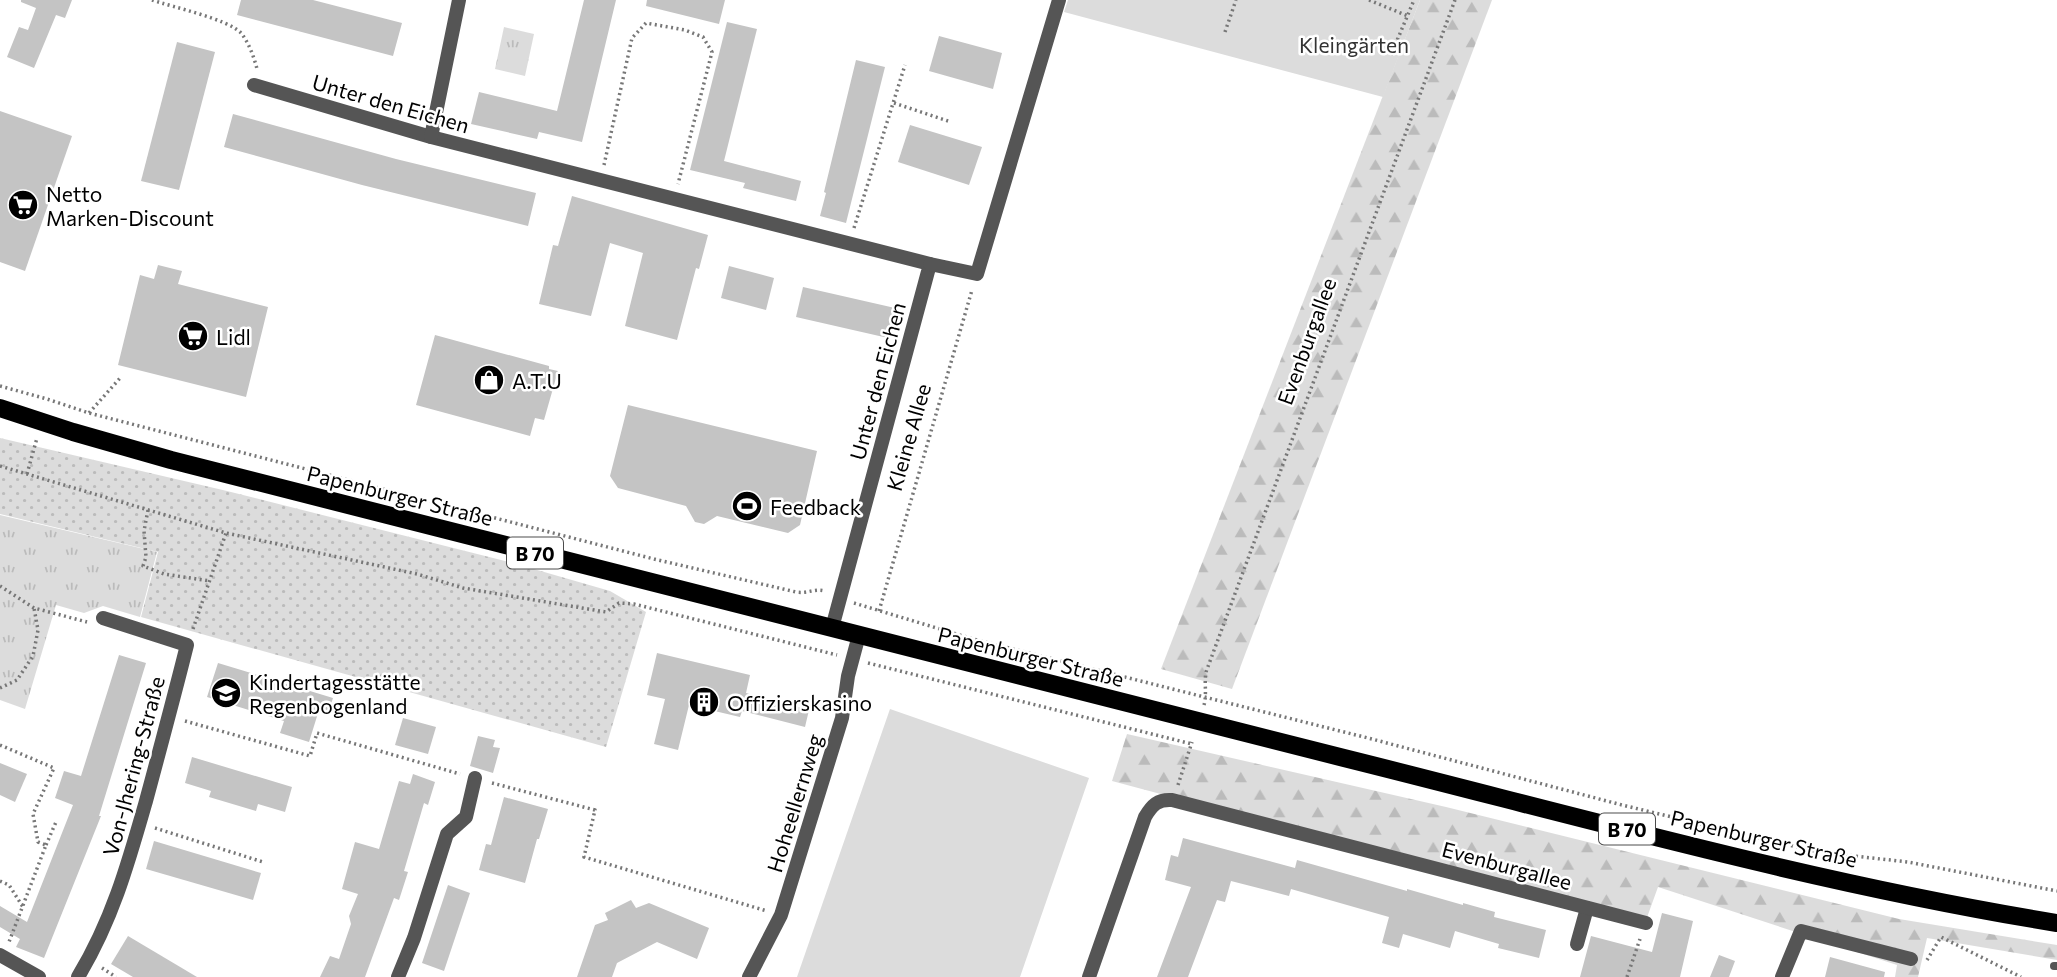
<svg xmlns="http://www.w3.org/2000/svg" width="2057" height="977" viewBox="0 0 2057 977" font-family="Commissioner,sans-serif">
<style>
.grass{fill:url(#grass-dots)}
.forest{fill:url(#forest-firs)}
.park{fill:url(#park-tufts)}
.garden{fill:#dcdcdc}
.building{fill:#c4c4c4}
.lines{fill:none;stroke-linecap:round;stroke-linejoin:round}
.path{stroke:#777;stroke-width:3.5;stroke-dasharray:2 3.5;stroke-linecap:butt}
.service{stroke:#555;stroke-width:8}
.minor{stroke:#555;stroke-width:14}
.primary{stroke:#000;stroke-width:18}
.labels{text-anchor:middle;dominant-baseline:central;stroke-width:5;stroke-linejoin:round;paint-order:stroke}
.shield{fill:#fff;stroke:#4c4c4c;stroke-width:2}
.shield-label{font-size:19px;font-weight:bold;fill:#000}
.park-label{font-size:21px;fill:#333;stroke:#fff}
.street-label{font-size:21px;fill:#000;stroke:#fff}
.poi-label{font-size:21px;fill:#000;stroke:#fff;text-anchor:start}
</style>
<defs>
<pattern id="grass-dots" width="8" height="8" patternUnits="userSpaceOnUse" patternTransform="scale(1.75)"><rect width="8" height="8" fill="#dcdcdc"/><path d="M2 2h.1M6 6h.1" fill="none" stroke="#bbb" stroke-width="1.8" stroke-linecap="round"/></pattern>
<pattern id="forest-firs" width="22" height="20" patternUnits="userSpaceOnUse" patternTransform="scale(1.75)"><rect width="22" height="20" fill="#dcdcdc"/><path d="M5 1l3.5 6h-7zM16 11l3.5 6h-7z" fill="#bbb"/></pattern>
<pattern id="park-tufts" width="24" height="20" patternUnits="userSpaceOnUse" patternTransform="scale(1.75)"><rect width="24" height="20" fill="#dcdcdc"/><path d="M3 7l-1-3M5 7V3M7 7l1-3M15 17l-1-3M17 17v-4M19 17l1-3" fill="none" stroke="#bbb"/></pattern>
</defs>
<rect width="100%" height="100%" fill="#fff"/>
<path class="grass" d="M0 438 227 491 513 563 610 591 646 612 606 747 141 617 158 552 0 514Z"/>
<g class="forest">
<path d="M1420 0H1492L1232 689 1161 669Z"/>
<path d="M1127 734 1446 807 1899 919 2057 945V960L1927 938 1918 977H1895L1897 965 1658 887 1645 923 1112 781Z"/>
</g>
<g class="park">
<path d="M504 27 534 34 525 76 495 69Z"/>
<path d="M0 515 157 552 140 617 103 606 84 613 56 605 25 709 0 700Z"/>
</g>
<g class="garden">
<path d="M1068 0H1420L1383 97 1064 12Z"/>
<path d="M890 709 1089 778 1020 977H797Z"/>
</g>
<g class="building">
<path d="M21 0H72L65 18 56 15 34 68 7 57 19 27 28 30 36 8 21 2Z"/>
<path d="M241 0H313L402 23 393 56 237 15Z"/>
<path d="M584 0H616L582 142 539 132 537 139 471 124 479 92 557 111Z"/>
<path d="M647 0H725L719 24 646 6Z"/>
<path d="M727 22 757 29 724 161 801 181 796 201 743 188 745 183 690 170Z"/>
<path d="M939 36 1002 53 993 89 929 71Z"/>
<path d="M177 42 215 52 179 190 141 181Z"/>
<path d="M856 60 885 67 846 223 820 216 826 193 824 192Z"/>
<path d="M0 111 72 136 25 271 0 262Z"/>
<path d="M233 114 396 159 536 193 528 226 362 185 224 147Z"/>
<path d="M910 125 982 147 969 185 898 162Z"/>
<path d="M572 196 708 235 699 269 696 268 677 340 625 326 643 253 610 243 591 316 539 304 553 245 558 246Z"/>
<path d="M158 265 182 271 178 284 268 307 246 397 118 365 140 275 154 279Z"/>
<path d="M729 266 774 278 766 310 721 298Z"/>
<path d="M803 287 895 308 888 338 796 317Z"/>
<path d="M435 335 549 366V369L558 371 544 420 535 418 530 436 416 405Z"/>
<path d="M628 405 817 451 800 525 788 533 717 516 704 524 695 522 686 506 618 488 610 476Z"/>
<path d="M657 653 750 675 746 693 809 710 805 727 742 711 740 717 689 705 678 750 654 744 665 699 647 695Z"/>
<path d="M119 655 146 663 99 816H101L44 958 16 947 20 939 0 927V906L27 922 73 805 55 798 64 771 81 776Z"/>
<path d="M218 663 333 698 328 713 319 710 309 742 280 733 284 721 207 697Z"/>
<path d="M403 718 436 727 428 754 395 745Z"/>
<path d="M478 736 495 740 493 747 500 748 493 773 470 766Z"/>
<path d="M192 757 292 787 285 812 258 804 256 811 209 797 211 791 185 783Z"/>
<path d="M0 763 27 774 15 802 0 795Z"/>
<path d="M413 774 435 782 428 805 424 803 404 871 408 872 399 900 394 898 365 977H320L330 956 339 959 351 924 349 916 358 894 342 889 355 842 379 849 399 781 410 784Z"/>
<path d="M504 797 548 809 539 839H537L525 883 479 870 486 844 491 845Z"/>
<path d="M1183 838 1295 868 1297 860 1407 891V889L1463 905V903L1495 912 1494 917 1546 930 1539 958 1498 948 1499 944 1455 931 1450 948 1403 934 1399 948 1382 943 1389 917 1291 889 1289 896 1231 881 1225 902 1217 900 1188 977H1157L1191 887 1165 880 1171 855 1178 857Z"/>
<path d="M154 841 261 873 253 900 146 869Z"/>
<path d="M448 885 470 893 444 971 422 963Z"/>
<path d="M631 900 636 908 649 903 709 928 697 959 657 942 617 963 612 977H577L595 925 608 920 605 913Z"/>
<path d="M1662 913 1693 921 1680 977H1580L1591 936 1652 952Z"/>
<path d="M128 936 197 977H133L111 964Z"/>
<path d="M1719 955 1735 961 1729 977H1710Z"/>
<path d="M1830 957 1885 972 1884 977H1825Z"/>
</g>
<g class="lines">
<g class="path">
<path d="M152 0C172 7 228 19 241 33 249 43 254 57 257 69"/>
<path d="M1369 0 1408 16"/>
<path d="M1225 32 1236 0"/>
<path d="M1391 55 1414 0"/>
<path d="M894 103 951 122"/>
<path d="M604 165 632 38 646 23 685 30 703 37 712 52 678 184"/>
<path d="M854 228 905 65"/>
<path d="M0 386 47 399 89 413 654 559 796 592C807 594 815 588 825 591"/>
<path d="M89 413 121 377"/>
<path d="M0 466 226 533 417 574 463 588 606 612 619 603 634 604 837 655"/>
<path d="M27 474 37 438"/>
<path d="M148 510 144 531 146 557 143 566 164 574 210 581"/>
<path d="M0 586 34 608 87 622"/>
<path d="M854 603 973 639 1368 738 1622 805 1818 852 1908 862 2057 891"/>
<path d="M879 611 972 290"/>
<path d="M193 629 226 533"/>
<path d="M868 663 1192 744"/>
<path d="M0 688 17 680 33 656 38 630 34 608"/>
<path d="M1204 705C1207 694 1204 683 1206 672L1455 0"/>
<path d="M185 721 310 756 317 733 460 774"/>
<path d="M0 745 54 768 33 814 38 842 46 845 9 942"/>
<path d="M492 783 595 810 584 857 767 911"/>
<path d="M1178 785 1192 742"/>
<path d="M155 828 263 862"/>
<path d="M46 845 56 822"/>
<path d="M0 881 9 885 23 907"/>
<path d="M1927 960 1941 937 2021 977"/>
<path d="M102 968 116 977"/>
<path d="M1627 977 1640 939"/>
</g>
<path class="service" d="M2054 966H2057"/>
<g class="minor">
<path d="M254 85 431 137 930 264 832 628"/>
<path d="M431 137 459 0"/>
<path d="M930 264 977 274 1059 0"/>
<path d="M1577 944 1587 908"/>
<path d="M0 955 39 977"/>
<path d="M78 977C112 921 128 864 146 801 160 749 174 697 187 645L103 618"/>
<path d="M398 977 414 938 447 834 466 817 475 778"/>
<path d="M749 977 781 915 842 718 848 676 859 635"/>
<path d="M1089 977 1145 817C1152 805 1158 799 1172 800L1646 923"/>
<path d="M1782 977 1801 931 1911 959"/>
</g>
<path class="primary" d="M0 408 73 432 171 460C562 560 953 660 1344 758 1581 817 1816 884 2057 923"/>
</g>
<defs>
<g id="supermarket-disc" transform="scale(1.575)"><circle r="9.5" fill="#000" stroke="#fff"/><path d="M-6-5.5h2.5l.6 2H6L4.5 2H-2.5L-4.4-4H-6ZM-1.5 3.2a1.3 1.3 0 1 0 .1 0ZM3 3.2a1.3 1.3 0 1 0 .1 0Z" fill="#fff"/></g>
<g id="shop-disc" transform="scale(1.575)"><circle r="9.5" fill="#000" stroke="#fff"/><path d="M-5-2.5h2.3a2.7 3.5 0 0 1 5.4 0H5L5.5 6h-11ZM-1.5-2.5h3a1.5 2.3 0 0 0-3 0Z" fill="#fff"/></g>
<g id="stadium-disc" transform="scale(1.575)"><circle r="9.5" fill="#000" stroke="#fff"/><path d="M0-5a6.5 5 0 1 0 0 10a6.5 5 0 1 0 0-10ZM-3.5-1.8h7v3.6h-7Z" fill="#fff"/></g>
<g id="school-disc" transform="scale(1.575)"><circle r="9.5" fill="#000" stroke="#fff"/><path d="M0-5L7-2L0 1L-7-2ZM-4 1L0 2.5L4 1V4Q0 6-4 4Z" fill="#fff"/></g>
<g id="building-disc" transform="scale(1.575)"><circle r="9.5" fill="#000" stroke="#fff"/><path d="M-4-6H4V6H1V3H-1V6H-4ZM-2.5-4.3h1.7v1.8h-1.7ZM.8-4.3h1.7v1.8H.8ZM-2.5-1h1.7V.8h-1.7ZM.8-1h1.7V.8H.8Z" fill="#fff"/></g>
</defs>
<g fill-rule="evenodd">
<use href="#supermarket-disc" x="23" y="205"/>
<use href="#supermarket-disc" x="193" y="336"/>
<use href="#shop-disc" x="489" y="380"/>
<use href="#stadium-disc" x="747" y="506"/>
<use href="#school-disc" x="226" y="693"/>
<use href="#building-disc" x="704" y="702"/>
</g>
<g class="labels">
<g class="shield">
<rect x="507" y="537.5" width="56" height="31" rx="5"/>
<rect x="1599" y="813.5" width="56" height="31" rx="5"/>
</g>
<g class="shield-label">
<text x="535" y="553">B 70</text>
<text x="1627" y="829">B 70</text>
</g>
<g class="park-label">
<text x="1354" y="44">Kleingärten</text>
</g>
<g class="street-label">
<text transform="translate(391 103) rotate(16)">Unter den Eichen</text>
<text transform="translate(1306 341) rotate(-70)">Evenburgallee</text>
<text transform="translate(877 381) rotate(-75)">Unter den Eichen</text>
<text transform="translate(908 437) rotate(-74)">Kleine Allee</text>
<text transform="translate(400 495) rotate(14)">Papenburger Straße</text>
<text transform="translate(1031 656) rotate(14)">Papenburger Straße</text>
<text transform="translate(133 766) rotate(-75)">Von-Jhering-Straße</text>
<text transform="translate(794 803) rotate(-73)">Hoheellernweg</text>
<text transform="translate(1764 838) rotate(13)">Papenburger Straße</text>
<text transform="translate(1507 865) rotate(15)">Evenburgallee</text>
</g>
<g class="poi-label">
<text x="46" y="193">Netto<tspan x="46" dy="24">Marken-Discount</tspan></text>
<text x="216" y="336">Lidl</text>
<text x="512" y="380">A.T.U</text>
<text x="770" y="506">Feedback</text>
<text x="249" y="681">Kindertagesstätte<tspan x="249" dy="24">Regenbogenland</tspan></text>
<text x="727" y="702">Offizierskasino</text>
</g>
</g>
</svg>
